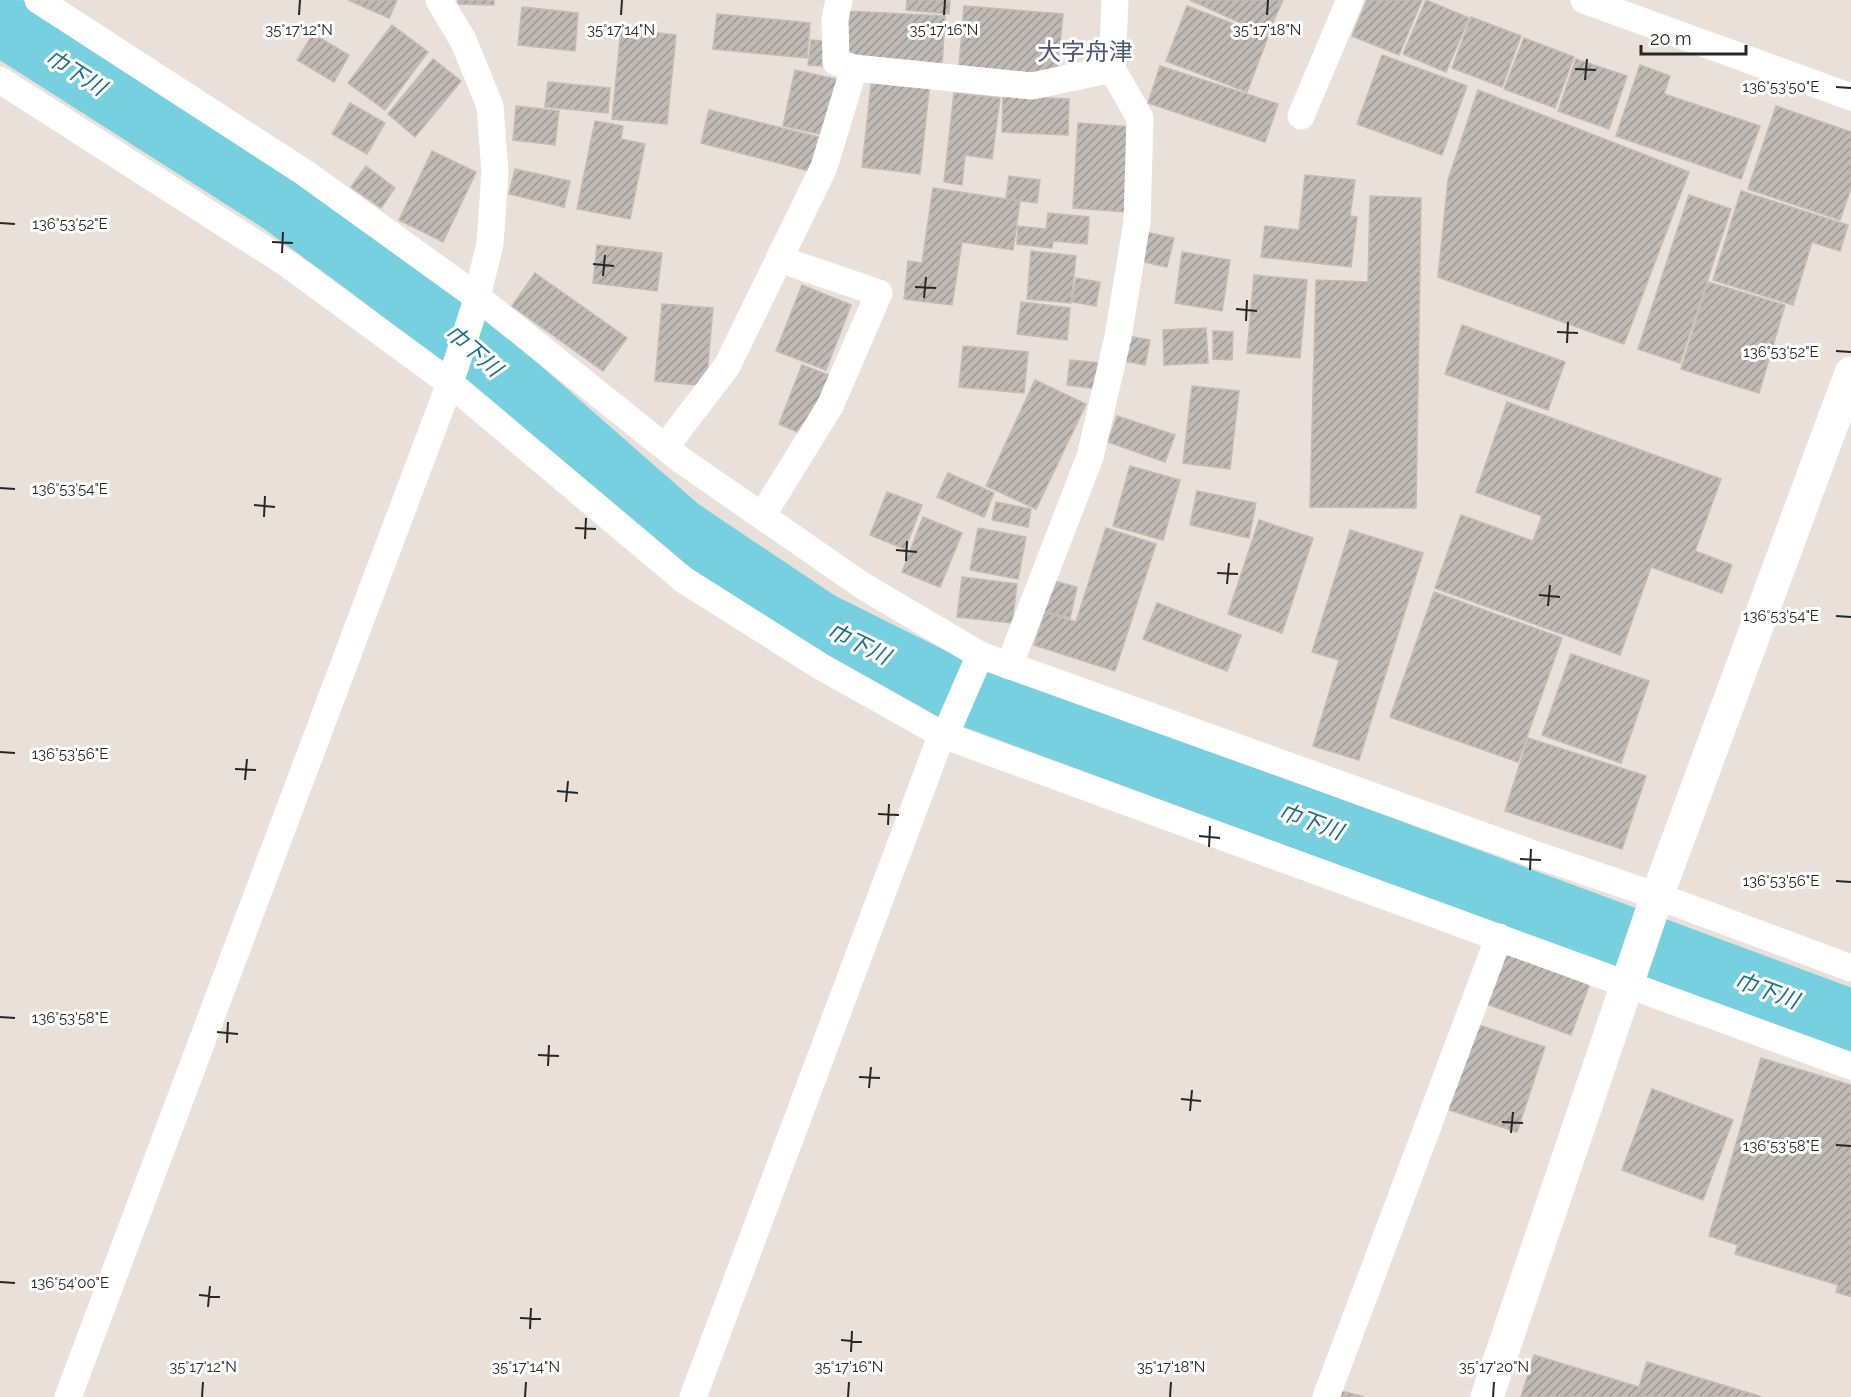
<svg xmlns="http://www.w3.org/2000/svg" width="1851" height="1397" viewBox="0 0 1851 1397" font-family="Raleway,'Noto Sans JP',sans-serif">
<style>
.lines{fill:none;stroke-linecap:round;stroke-linejoin:round}
.river{stroke:#76d0e0;stroke-width:63}
.building{fill:url(#building-hatch);stroke:#c3bcb4;stroke-width:1.5}
.street{stroke:#fff;stroke-width:27}
.secondary{stroke:#fff;stroke-width:33}
.ticks{fill:none;stroke:#272727;stroke-width:2}
.labels{text-anchor:middle;dominant-baseline:central;stroke-width:6;stroke-linejoin:round;paint-order:stroke}
.water-label{font-size:22px;font-style:italic;fill:#1b6e87;stroke:#fff}
.quarter-label{font-size:24px;fill:#4d5872;stroke:#fff}
.ticks-label{font-size:15px;text-anchor:middle;fill:#272727;stroke:#fff;stroke-width:6;stroke-linejoin:round;paint-order:stroke}
</style>
<defs>
<pattern id="building-hatch" width="6" height="6" patternUnits="userSpaceOnUse" patternTransform="scale(1.5)"><rect width="6" height="6" fill="#c0bab6"/><path d="M-1 1l2-2M0 6l6-6M5 7l2-2" fill="none" stroke="#9c9794"/></pattern>
</defs>
<rect width="100%" height="100%" fill="#e8e0d9"/>
<g class="lines">
<path class="river" d="M0 23 281 202 367 265 451 329 679 529 819 623 952 689 1851 1021"/>
</g>
<g class="building">
<path d="M348 0H397L389 18Z"/>
<path d="M458 0H494V5L458 4Z"/>
<path d="M907 0H950L949 14 906 10Z"/>
<path d="M1190 0H1283L1267 35Z"/>
<path d="M1367 0H1422L1399 55 1352 36Z"/>
<path d="M1426 0 1469 18 1446 72 1403 54Z"/>
<path d="M964 6 1063 14 1057 76 959 67Z"/>
<path d="M1187 6 1268 37 1247 92 1166 61Z"/>
<path d="M522 7 578 13 575 51 518 45Z"/>
<path d="M846 11 945 16 942 66 844 61Z"/>
<path d="M717 14 810 23 807 58 713 49Z"/>
<path d="M1471 17 1521 36 1502 87 1452 68Z"/>
<path d="M392 25 428 52 385 110 348 83Z"/>
<path d="M621 29 676 35 667 124 612 119Z"/>
<path d="M313 34 349 55 334 82 297 60Z"/>
<path d="M1524 38 1574 57 1555 108 1504 89Z"/>
<path d="M811 40 825 41 822 66 808 65Z"/>
<path d="M1382 55 1467 86 1442 155 1357 124Z"/>
<path d="M433 59 461 81 415 137 388 114Z"/>
<path d="M1576 59 1627 76 1609 129 1558 111Z"/>
<path d="M1640 65 1670 76 1664 94 1760 126 1741 179 1616 136Z"/>
<path d="M1160 66 1278 104 1265 142 1148 103Z"/>
<path d="M795 70 840 80 828 136 783 126Z"/>
<path d="M872 76 930 82 920 174 862 167Z"/>
<path d="M548 82 610 88 608 113 545 107Z"/>
<path d="M1478 90 1689 172 1624 344 1438 277 1448 180Z"/>
<path d="M954 93 1000 98 992 159 965 155 962 185 944 182Z"/>
<path d="M1003 96 1069 99 1068 135 1002 132Z"/>
<path d="M350 103 385 123 367 154 332 134Z"/>
<path d="M516 106 559 111 555 145 513 140Z"/>
<path d="M1776 106 1851 132V188L1840 220 1748 189Z"/>
<path d="M709 110 819 137 810 171 701 143Z"/>
<path d="M595 121 623 126 621 139 645 144 630 219 577 209Z"/>
<path d="M1078 123 1132 127 1126 212 1073 208Z"/>
<path d="M432 151 476 172 443 242 399 220Z"/>
<path d="M366 166 395 188 381 208 351 187Z"/>
<path d="M515 169 570 181 564 207 509 194Z"/>
<path d="M1305 175 1355 180 1350 216 1357 217 1351 267 1261 257 1265 226 1299 230Z"/>
<path d="M1009 176 1040 180 1037 203 1006 199Z"/>
<path d="M933 188 1020 201 1013 250 962 242 952 305 904 299 908 261 922 263Z"/>
<path d="M1741 191 1848 225 1840 251 1812 242 1793 305 1713 280Z"/>
<path d="M1689 195 1731 209 1680 363 1638 349Z"/>
<path d="M1370 196 1421 198 1416 508 1310 507 1316 280 1368 282Z"/>
<path d="M1048 213 1089 217 1087 244 1053 241 1052 248 1017 244 1018 226 1046 229Z"/>
<path d="M1145 232 1174 238 1167 267 1139 261Z"/>
<path d="M597 245 662 253 657 291 593 283Z"/>
<path d="M1031 251 1076 256 1071 303 1027 299Z"/>
<path d="M1182 252 1230 260 1222 311 1175 303Z"/>
<path d="M535 273 627 338 603 371 512 306Z"/>
<path d="M1254 275 1307 280 1300 358 1247 353Z"/>
<path d="M1076 278 1100 282 1096 306 1072 302Z"/>
<path d="M1708 282 1785 305 1759 393 1681 369Z"/>
<path d="M802 285 851 305 826 370 776 351Z"/>
<path d="M1021 302 1070 308 1067 340 1017 334Z"/>
<path d="M662 304 713 308 706 386 655 381Z"/>
<path d="M1462 325 1565 362 1548 410 1445 374Z"/>
<path d="M1206 328 1208 363 1164 365 1163 330Z"/>
<path d="M1213 331 1233 332 1232 360 1213 359Z"/>
<path d="M1128 336 1150 340 1145 365 1123 361Z"/>
<path d="M963 346 1028 352 1024 393 959 387Z"/>
<path d="M1070 360 1101 363 1099 389 1067 385Z"/>
<path d="M802 365 831 376 807 436 779 424Z"/>
<path d="M1035 380 1086 404 1036 509 986 486Z"/>
<path d="M1192 386 1239 391 1230 469 1183 463Z"/>
<path d="M1507 402 1721 479 1695 551 1732 565 1722 593 1651 567 1620 655 1435 588 1461 515 1533 541 1542 516 1476 492Z"/>
<path d="M1117 416 1175 435 1165 462 1108 442Z"/>
<path d="M1130 466 1180 480 1163 540 1113 526Z"/>
<path d="M948 473 994 493 984 517 937 497Z"/>
<path d="M1197 491 1256 503 1249 538 1190 525Z"/>
<path d="M887 492 922 505 905 549 870 535Z"/>
<path d="M996 502 1031 509 1028 527 992 520Z"/>
<path d="M923 517 962 533 940 587 902 572Z"/>
<path d="M1259 520 1313 538 1282 633 1228 614Z"/>
<path d="M978 528 1026 537 1018 579 970 570Z"/>
<path d="M1106 528 1156 544 1115 671 1034 645 1045 612 1076 622Z"/>
<path d="M1350 530 1423 553 1359 760 1313 746 1339 660 1312 652Z"/>
<path d="M962 577 1017 584 1012 623 957 617Z"/>
<path d="M1050 580 1077 587 1070 618 1042 611Z"/>
<path d="M1434 592 1562 638 1518 762 1390 717Z"/>
<path d="M1157 603 1241 635 1227 671 1143 639Z"/>
<path d="M1571 654 1649 681 1621 763 1542 735Z"/>
<path d="M1528 738 1646 776 1622 849 1505 811Z"/>
<path d="M1504 948 1591 980 1571 1035 1484 1003Z"/>
<path d="M1470 1022 1545 1047 1517 1132 1443 1108Z"/>
<path d="M1761 1058 1851 1085V1297L1836 1292 1838 1285 1735 1254 1738 1245 1709 1236Z"/>
<path d="M1652 1089 1733 1120 1703 1200 1622 1170Z"/>
<path d="M1534 1355 1639 1387 1647 1362 1762 1397H1521Z"/>
<path d="M1330 1388 1364 1397H1328Z"/>
</g>
<g class="lines">
<g class="street">
<path d="M38 0 305 173 477 297 681 460 863 586 980 655 1531 853 1657 896 1851 968"/>
<path d="M839 0 835 19 836 62 854 68 1032 86 1112 69"/>
<path d="M1584 0 1851 97"/>
<path d="M0 80 289 265 450 383 684 580 820 666 943 735 1851 1066"/>
<path d="M1301 116 1350 0"/>
<path d="M666 446 727 366 824 167 854 68"/>
<path d="M762 516 830 406 879 293 779 259"/>
<path d="M1009 666 1090 457 1118 337 1137 222 1140 118 1112 69 1115 0"/>
<path d="M68 1397 450 383 474 309 490 244 495 172 490 106 463 40 439 0"/>
<path d="M693 1397 939 742 950 724 980 655"/>
<path d="M1326 1397 1499 937"/>
</g>
<path class="secondary" d="M1487 1397 1657 896 1851 373"/>
</g>
<path class="ticks" d="M299 15 300 0M621 15 622 0M944 15 945 0M1267 15 1268 0M1575 69 1596 70M1585 80 1587 59M1836 87 1851 88M0 223 15 224M272 242 293 243M282 253 283 232M593 264 614 266M603 276 605 255M915 287 936 288M924 298 926 277M1236 309 1257 311M1246 321 1247 300M1557 332 1578 333M1567 343 1568 322M1836 351 1851 352M0 488 15 489M254 505 275 507M264 517 265 496M575 528 596 529M585 539 586 518M896 550 917 552M906 561 907 541M1217 573 1238 574M1227 584 1229 563M1539 595 1560 597M1548 606 1550 585M1836 616 1851 617M0 752 15 753M235 769 256 770M245 780 247 759M557 791 578 793M566 802 568 781M878 814 899 815M888 825 889 804M1199 836 1220 838M1209 847 1210 826M1520 859 1541 860M1530 870 1531 849M1836 881 1851 882M0 1017 15 1018M217 1032 238 1034M227 1043 228 1022M538 1055 559 1056M548 1066 549 1045M859 1077 880 1078M869 1088 871 1067M1181 1099 1201 1101M1190 1111 1192 1090M1502 1122 1523 1123M1511 1133 1513 1112M1836 1145 1851 1146M0 1282 15 1283M199 1295 220 1297M208 1307 210 1286M520 1318 541 1319M530 1329 531 1308M841 1340 862 1342M851 1352 852 1331M202 1397 203 1382M525 1397 526 1382M848 1397 849 1382M1170 1397 1171 1382M1493 1397 1494 1382"/>
<g class="labels">
<g class="water-label">
<text transform="translate(76 72) rotate(32)">巾下川</text>
<text transform="translate(474 350) rotate(41)">巾下川</text>
<text transform="translate(859 643) rotate(26)">巾下川</text>
<text transform="translate(1311 821) rotate(20)">巾下川</text>
<text transform="translate(1767 990) rotate(20)">巾下川</text>
</g>
<g class="quarter-label">
<text x="1085" y="51">大字舟津</text>
</g>
</g>
<g class="ticks-label">
<text x="299" y="35">35°17'12"N</text>
<text x="621" y="35">35°17'14"N</text>
<text x="944" y="35">35°17'16"N</text>
<text x="1267" y="35">35°17'18"N</text>
<text x="1781" y="92">136°53'50"E</text>
<text x="70" y="229">136°53'52"E</text>
<text x="1781" y="357">136°53'52"E</text>
<text x="70" y="494">136°53'54"E</text>
<text x="1781" y="621">136°53'54"E</text>
<text x="70" y="759">136°53'56"E</text>
<text x="1781" y="886">136°53'56"E</text>
<text x="70" y="1023">136°53'58"E</text>
<text x="1781" y="1151">136°53'58"E</text>
<text x="70" y="1288">136°54'00"E</text>
<text x="203" y="1372">35°17'12"N</text>
<text x="526" y="1372">35°17'14"N</text>
<text x="849" y="1372">35°17'16"N</text>
<text x="1171" y="1372">35°17'18"N</text>
<text x="1494" y="1372">35°17'20"N</text>
</g>
<path d="M1641 45v9h105v-9" fill="none" stroke="#272727" stroke-width="3"/>
<text x="1650" y="45" font-size="18" fill="#272727" stroke="#ffffff" stroke-width="4.5" paint-order="stroke">20 m</text>
</svg>
